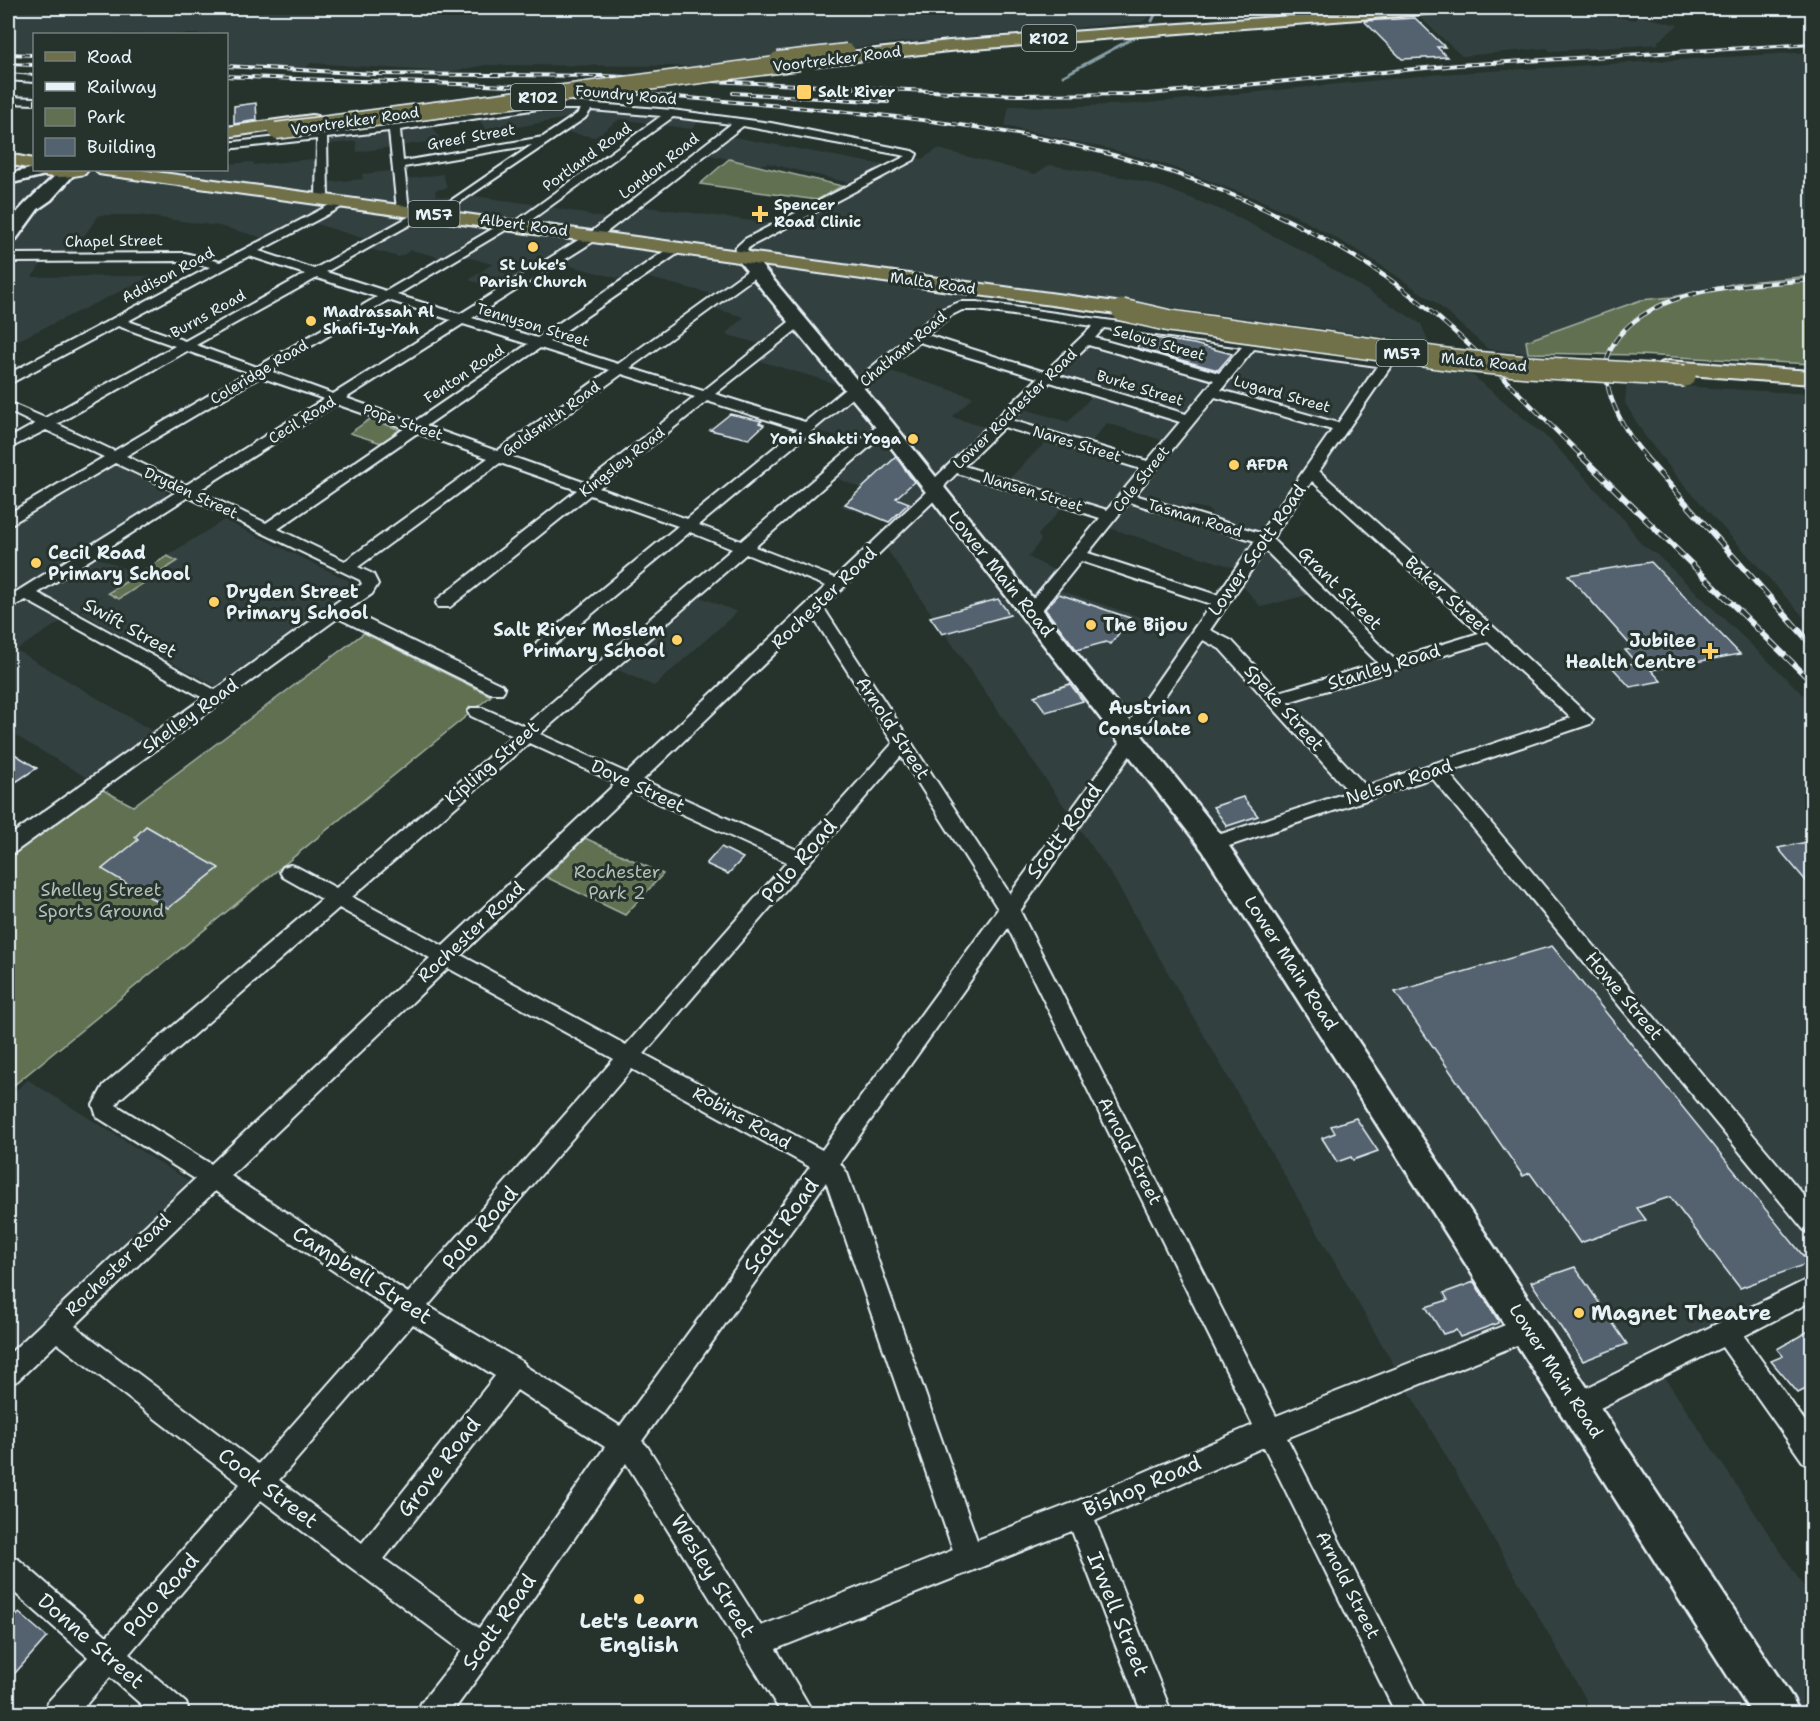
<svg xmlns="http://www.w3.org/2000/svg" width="1820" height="1721" viewBox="0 0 1820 1721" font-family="'Shantell Sans',sans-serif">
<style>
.built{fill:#334140;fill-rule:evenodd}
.green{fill:#607051;stroke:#a4b0a4;stroke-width:1.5}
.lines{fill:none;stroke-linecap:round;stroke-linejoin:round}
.stream{stroke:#879ea4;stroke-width:3}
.building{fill:#52626e;stroke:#e8f1f8;stroke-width:1.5}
.street-casing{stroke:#e8f1f8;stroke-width:4}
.secondary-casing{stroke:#e8f1f8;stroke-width:5}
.primary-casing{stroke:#e8f1f8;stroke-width:4}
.street{fill:#26332d;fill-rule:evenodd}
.secondary{fill:#26332d;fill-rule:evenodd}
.primary{fill:#6f704a;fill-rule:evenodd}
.rail-far2-casing{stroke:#e8f1f8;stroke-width:4}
.rail-far1-casing{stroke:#e8f1f8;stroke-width:4.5}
.rail-casing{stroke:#e8f1f8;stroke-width:6}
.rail-far2{stroke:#26332d;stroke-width:2;stroke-dasharray:7;stroke-linecap:butt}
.rail-far1{stroke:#26332d;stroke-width:3;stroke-dasharray:9;stroke-linecap:butt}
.rail{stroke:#26332d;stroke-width:4;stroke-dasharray:11;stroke-linecap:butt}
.primary-bridge-far1-casing{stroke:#e8f1f8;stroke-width:19;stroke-linecap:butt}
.primary-bridge-casing{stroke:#e8f1f8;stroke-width:24;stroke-linecap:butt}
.primary-bridge-far1{stroke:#6f704a;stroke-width:16}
.primary-bridge{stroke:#6f704a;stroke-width:21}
.poi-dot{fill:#ffd166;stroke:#26332d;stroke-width:2}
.labels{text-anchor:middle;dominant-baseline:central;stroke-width:6;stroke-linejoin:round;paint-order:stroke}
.far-street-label{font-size:15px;fill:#e8f1f8;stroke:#26332d}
.far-poi-label{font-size:15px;font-weight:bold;fill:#e8f1f8;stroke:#26332d;text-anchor:start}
.shield{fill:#26332d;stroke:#aeb8bb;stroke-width:1.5}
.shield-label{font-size:16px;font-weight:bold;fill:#e8f1f8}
.street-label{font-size:18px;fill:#e8f1f8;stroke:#26332d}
.poi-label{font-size:18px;font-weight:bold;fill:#e8f1f8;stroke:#26332d;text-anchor:start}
.park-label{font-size:18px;fill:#b2bdb5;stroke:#26332d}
.near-street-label{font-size:21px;fill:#e8f1f8;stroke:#26332d}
.near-poi-label{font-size:21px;font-weight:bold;fill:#e8f1f8;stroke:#26332d;text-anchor:start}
</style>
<rect width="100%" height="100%" fill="#26332d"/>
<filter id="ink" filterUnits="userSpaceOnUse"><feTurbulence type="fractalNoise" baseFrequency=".0167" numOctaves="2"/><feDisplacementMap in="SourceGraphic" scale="12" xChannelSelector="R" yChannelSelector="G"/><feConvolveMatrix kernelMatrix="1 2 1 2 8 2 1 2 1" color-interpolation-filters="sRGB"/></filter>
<g filter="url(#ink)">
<g class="built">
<path d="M8 8H1153L1149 17 1142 22 894 43 711 66 485 65 449 72 311 63 305 68 227 63 226 34H34V52L8 50Z"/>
<path d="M1502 8H1578L1584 12 1635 20 1640 16 1678 25 1657 42 1660 44 1550 51 1547 48 1462 56 1416 14Z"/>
<path d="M1812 52V276L1737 283 1672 297 1641 300 1527 341 1528 353 1488 349 1435 302 1364 254 1296 216 1258 199 1161 163 1114 150 1005 126 1009 106 1057 107 1137 104 1441 74Z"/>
<path d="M538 106 705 117 691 129 620 119 595 137 559 131 579 116 488 132 476 116Z"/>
<path d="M431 123 440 140 357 152 356 141 322 145V136Z"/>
<path d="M723 135 893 167 911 157 922 159 938 149 1035 174 1049 165 1128 178 1162 187 1231 214 1308 254 1421 324 1429 343 1128 302 1122 310 978 289 881 368 973 397 952 417 993 430 954 467 1005 483 1051 437 1002 422 1018 407 1068 422 1096 392 1048 377 1086 340 1224 379 1250 345 1471 374 1551 441 1626 522 1640 543 1656 554 1812 703V1289L1657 1366 1812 1599V1713H1594L1113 877 882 542 900 526 841 506 861 488 829 475 863 445 808 428 854 389 753 359 768 346 725 334 744 317 707 306 720 296 638 275 629 281 552 261 530 275 503 267 523 274 499 289 469 280 492 264 457 254 448 259 411 250 399 257 363 247 372 241 307 221 272 240 219 226 138 215H99L68 258H45L32 277 152 276 8 345V177L34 169 226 170 227 164 253 162 254 165 322 158V183L363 179 362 174 400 170 401 180 443 174 447 188 435 190 436 196 460 199 466 195 546 206 614 220 633 205 782 225 858 185 768 163 759 165 700 153ZM1213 392 1341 429 1311 472 1491 635 1277 699 1211 637 1197 636 1053 588 1063 575 1028 557 1041 540 1038 535 1067 502 1111 516 1103 526 1242 570 1237 579 1261 607 1318 592 1263 539 1127 496 1151 467 1087 447 1107 423 1171 443Z"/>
<path d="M1627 383 1812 394V626L1679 479 1645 436 1625 403Z"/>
<path d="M1218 398 1330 430 1298 474H1294L1297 476 1256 533 1214 520 1215 518 1209 517 1212 513 1207 509 1188 505 1183 510 1138 497 1169 455Z"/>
<path d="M113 464 166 491 165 499 8 598V527Z"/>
<path d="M224 520 358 585 216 686 79 612 107 592 16 650 161 736 96 783 8 731V604L89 554 138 574Z"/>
<path d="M700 597 737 612 654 686 616 669Z"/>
<path d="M28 1080 189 1181 8 1356V1097Z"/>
</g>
<g class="green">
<path d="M729 159 842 186 817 200 700 184Z"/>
<path d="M1812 276V364L1638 355 1528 353 1526 341 1641 300 1672 297 1737 283Z"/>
<path d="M370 419 401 430 381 443 350 433Z"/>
<path d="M167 556 178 561 119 599 108 593Z"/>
<path d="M364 633 491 696 8 1090V859L103 790 133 806Z"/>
<path d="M585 838 663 874 625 915 546 877Z"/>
</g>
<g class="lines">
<g class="stream">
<path d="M1152 21 1158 8"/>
<path d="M1063 76 1137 36"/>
</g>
</g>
<g class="building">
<path d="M1415 18 1445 47H1437L1447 57 1402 59 1364 21Z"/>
<path d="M256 103 257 120 234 124V106Z"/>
<path d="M1141 336 1194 344 1232 354 1218 370 1137 348Z"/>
<path d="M730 414 762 421 759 423 764 425 749 439 710 430Z"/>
<path d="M896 457 914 482 896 498 909 503 889 522 845 504Z"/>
<path d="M1651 562 1740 654 1651 670 1661 681 1630 687 1612 667 1636 663 1625 650 1634 649 1568 575Z"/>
<path d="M1059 594 1130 618 1111 644 1106 642 1077 650 1045 609Z"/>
<path d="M998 599 1010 615 942 634 930 617Z"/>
<path d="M1070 684 1083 701 1046 712 1034 696Z"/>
<path d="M8 750 37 768 8 787Z"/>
<path d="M1243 797 1258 816 1227 826 1213 807Z"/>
<path d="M146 826 219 868 168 908 102 869 138 840 135 837Z"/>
<path d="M1812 841V888L1778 848Z"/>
<path d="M721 847 743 858 728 874 706 864Z"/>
<path d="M1552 946 1809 1263 1740 1288 1670 1197 1637 1208 1646 1220 1580 1243 1530 1173 1523 1176 1395 992Z"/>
<path d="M1356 1118 1378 1151 1353 1160 1351 1157 1337 1162 1322 1138 1335 1133 1331 1126Z"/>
<path d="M1575 1267 1627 1344 1583 1361 1531 1282Z"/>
<path d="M1474 1282 1498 1320V1323L1460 1337 1456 1330 1443 1334 1426 1307 1448 1300 1444 1293Z"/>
<path d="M1812 1329V1386L1798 1393 1771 1361 1783 1356 1777 1349Z"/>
<path d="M19 1613 47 1637 8 1681V1626Z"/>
</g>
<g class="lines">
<g class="street-casing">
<g id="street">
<path d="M8 74 34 76V82L8 80Z"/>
<path d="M8 97 34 98V104L8 103Z"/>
<path d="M571 102 672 110 771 123 912 151 917 154 914 160 753 245 747 249 750 256 744 260 740 259 735 248 745 239 906 156 743 126 599 238 472 318 537 338 675 244H683V250L549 342 618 364 751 268H759L761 271 759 274 630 368 703 391 794 318H804L805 321 804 324 715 394 805 422 942 309 960 302H977L1391 360 1393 363 1319 471 1498 631 1593 720 1590 724 1448 772 1812 1205V1233L1804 1230 1432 778 1220 849 1213 851 1206 849 1203 844 1206 839 1349 792 1220 649 1203 640 1146 724 1138 744 1020 911 1276 1416 1528 1316 1537 1319 1541 1328 1537 1337 1287 1438 1427 1714H1396L1264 1447 1095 1521 1172 1714H1142L1072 1531 776 1649 814 1714H782L626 1463 492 1658 451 1714H417L421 1703 462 1651 261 1500 129 1654 186 1703 190 1714H152L110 1677 78 1714H43L47 1703 88 1657 8 1587V1555L18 1559 107 1636 240 1484 57 1343 17 1381 8 1384V1355L195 1179 97 1117 93 1105 104 1085 322 899 283 877 280 872 283 867 290 865 297 867 336 888 513 736 471 716 468 712 471 708H483L524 726 732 549 690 532 549 650H537L535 646 537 642 678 526 590 495 450 607H438L436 603 438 599 577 490 500 463 358 567 373 574 378 584 372 594 348 610 502 685 505 689 502 693H490L338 618 15 852 8 854V837L203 698 26 600 8 609V597L176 492 115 463 13 523 8 524V514L104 457 46 430 8 449V439L35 424 8 411V402L45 418 175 346 118 326 13 382 8 383V374L210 267 185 261 8 262V254L185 253 220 262 341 199H349V203L259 251 314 269 421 210H429V214L326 272 386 291 506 221 515 222 661 116 591 110 585 118 438 217 432 214 434 212 532 145 404 167 409 210 403 213 397 210 389 131 327 138 328 198 322 201 316 198 317 139 226 149V143L447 118 538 103ZM538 109H581L577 114 543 137 403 161 400 130ZM673 117 731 124 591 232 460 314 397 295 514 225 523 226ZM249 256 305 274 185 341 128 321ZM317 278 377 297 257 367 196 345ZM388 300 451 320 333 394 270 371ZM962 310H977L1093 326 1045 372 927 335 952 315ZM463 324 528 344 414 422 346 398ZM1104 328 1242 347 1219 373 1095 338ZM919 342 1038 378 934 479 928 490 835 578 755 547 890 429 892 426 890 423H880L741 541 699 525ZM1088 345 1214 380 1186 414 1057 375ZM540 348 610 370 497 451 426 426ZM1254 349 1377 366 1338 423 1221 390ZM187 351 248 372 114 451 57 424ZM622 374 695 397 586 483 510 456ZM260 377 324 399 186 485 126 456ZM1050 382 1180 422 1147 461 1011 420ZM1215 397 1332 430 1260 533 1135 495ZM707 401 797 429 687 519 599 488ZM336 404 405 428 266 523 198 491ZM1004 427 1141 469 1107 510 964 466ZM417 433 488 458 345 561 278 529ZM957 473 1100 518 1026 607 1024 611 1026 615H1038L1081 561 1211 604 1131 719 1123 739 1010 894 823 607 940 495 946 484ZM1312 481 1479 633 1394 659 1272 539ZM188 497 360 580 362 584 215 690 38 593ZM1129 502 1255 541 1217 595 1088 553ZM1265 550 1378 663 1279 692 1232 641 1210 630ZM746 554 826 586 627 773 540 734ZM813 617 893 743 797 850 643 780ZM1488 642 1571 718 1366 786 1288 702ZM529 743 616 783 443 946 352 897ZM901 756 998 909 822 1150 644 1054ZM632 791 787 862 626 1045 461 955ZM339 908 430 958 211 1164 116 1105 120 1099ZM1008 928 1253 1425 1075 1502 977 1540 847 1173 840 1163ZM448 968 614 1059 408 1293 231 1176ZM632 1069 810 1167 620 1426 525 1366 524 1363 428 1306ZM826 1182 953 1550 761 1626 647 1446 642 1441ZM215 1191 393 1311 258 1464 75 1326ZM413 1324 495 1376 362 1543 279 1480ZM517 1390 605 1447 479 1628 384 1559Z"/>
<path d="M1812 1277V1301L1744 1336 1812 1431V1466L1803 1462 1722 1347 1588 1414 1579 1418 1570 1414 1566 1405 1570 1396Z"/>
</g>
</g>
<g class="secondary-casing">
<g id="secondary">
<path d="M34 168 51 171 49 174 8 184V174Z"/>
<path d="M61 170H74L76 172 51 200 38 209 14 242 8 243C8 239 7 233 8 229 10 213 49 183 61 170Z"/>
<path d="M744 251 750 252 892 422 1223 837 1793 1699 1800 1714H1752L1203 851 878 430 738 260 735 256 738 252Z"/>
</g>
</g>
<g class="primary-casing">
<g id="primary">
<path d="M1399 8H1458L1451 12 949 51 812 66 804 61 812 56 949 41Z"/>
<path d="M312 115 318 116 320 120 318 124 226 137V127Z"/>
<path d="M8 154 34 159V170H88L85 174C67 178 51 178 33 174L31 169 8 164Z"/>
<path d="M96 170H141L1153 307 1160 309 1163 313 1160 317 1153 319 105 175 99 174Z"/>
<path d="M1668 361 1812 371V384L1660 373 1657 368 1660 363Z"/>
</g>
</g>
<use href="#street" class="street"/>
<use href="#secondary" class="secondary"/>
<use href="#primary" class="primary"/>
<g class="rail-far2-casing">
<g id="rail-far2">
<path d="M8 54 34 55"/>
<path d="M8 64 34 65"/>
<path d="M226 66 375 74 603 76 1017 95 1148 94 1458 65 1812 44"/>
<path d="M226 76C328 81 431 82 533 87 616 91 699 99 782 106 943 120 1100 136 1249 202"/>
<path d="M733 93 888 102"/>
</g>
</g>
<g class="rail-far1-casing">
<g id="rail-far1">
<path d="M1245 200C1301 225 1355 253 1404 290 1469 339 1524 400 1583 457"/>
<path d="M1646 457C1626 434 1599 389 1608 357 1618 322 1661 302 1693 294 1732 284 1772 283 1812 280"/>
</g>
</g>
<g class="rail-casing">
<g id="rail">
<path d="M1581 456 1812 682"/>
<path d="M1644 456 1812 645"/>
</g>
</g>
<use href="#rail-far2" class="rail-far2"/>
<use href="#rail-far1" class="rail-far1"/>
<use href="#rail" class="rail"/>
<g class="primary-bridge-far1-casing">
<g id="primary-bridge-far1">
<path d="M778 60 847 52"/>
<path d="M276 131 799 62"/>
</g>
</g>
<g class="primary-bridge-casing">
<path id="primary-bridge" d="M1122 310 1170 321 1453 360 1528 367 1685 376"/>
</g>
<use href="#primary-bridge-far1" class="primary-bridge-far1"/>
<use href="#primary-bridge" class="primary-bridge"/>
</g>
</g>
<g class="poi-dot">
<rect x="796" y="84" width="16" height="16" rx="3"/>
<path d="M757 205h6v6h6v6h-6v6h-6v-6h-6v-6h6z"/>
<circle cx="533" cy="247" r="6"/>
<circle cx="311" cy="321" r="6"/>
<circle cx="913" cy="439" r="6"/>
<circle cx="1234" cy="465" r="6"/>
<circle cx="36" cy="563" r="6"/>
<circle cx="214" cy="602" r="6"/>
<circle cx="1091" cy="625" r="6"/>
<circle cx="677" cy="640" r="6"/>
<path d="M1707 642h6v6h6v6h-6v6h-6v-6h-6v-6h6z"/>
<circle cx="1203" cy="718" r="6"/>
<circle cx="1579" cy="1313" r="6"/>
<circle cx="639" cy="1599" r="6"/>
</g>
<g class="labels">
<g class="far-street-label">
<text transform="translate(837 59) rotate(-7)">Voortrekker Road</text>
<text transform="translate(626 95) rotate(5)">Foundry Road</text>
<text transform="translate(355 121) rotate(-8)">Voortrekker Road</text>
<text transform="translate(471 137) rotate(-10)">Greef Street</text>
<text transform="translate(587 157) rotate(-36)">Portland Road</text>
<text transform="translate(659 166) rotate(-38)">London Road</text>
<text transform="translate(524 225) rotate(8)">Albert Road</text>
<text transform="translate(114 241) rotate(-1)">Chapel Street</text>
<text transform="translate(168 275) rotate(-28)">Addison Road</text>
<text transform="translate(933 283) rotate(8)">Malta Road</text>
<text transform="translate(208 314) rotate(-29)">Burns Road</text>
<text transform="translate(533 325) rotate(17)">Tennyson Street</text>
<text transform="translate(1159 343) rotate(16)">Selous Street</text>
<text transform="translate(903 349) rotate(-40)">Chatham Road</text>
<text transform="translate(1484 362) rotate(6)">Malta Road</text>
<text transform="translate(259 372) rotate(-31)">Coleridge Road</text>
<text transform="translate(464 374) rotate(-34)">Fenton Road</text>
<text transform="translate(1140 388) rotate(17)">Burke Street</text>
<text transform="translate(1282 394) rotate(16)">Lugard Street</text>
<text transform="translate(1015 409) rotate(-44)">Lower Rochester Road</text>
<text transform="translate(551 419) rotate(-36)">Goldsmith Road</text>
<text transform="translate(302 420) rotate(-32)">Cecil Road</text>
<text transform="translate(403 422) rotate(19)">Pope Street</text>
<text transform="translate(1077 444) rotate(17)">Nares Street</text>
<text transform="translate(622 462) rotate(-38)">Kingsley Road</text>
<text transform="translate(1141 479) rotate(-51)">Cole Street</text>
<text transform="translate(1033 492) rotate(17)">Nansen Street</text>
<text transform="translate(191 493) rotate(25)">Dryden Street</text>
<text transform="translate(1195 518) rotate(17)">Tasman Road</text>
</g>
<g class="far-poi-label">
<text x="818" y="92">Salt River</text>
<text x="774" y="205">Spencer<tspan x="774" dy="17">Road Clinic</tspan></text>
<text x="533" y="265" text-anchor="middle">St Luke's<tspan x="533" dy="17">Parish Church</tspan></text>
<text x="323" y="312">Madrassah Al<tspan x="323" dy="17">Shafi-Iy-Yah</tspan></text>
<text x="901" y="439" text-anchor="end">Yoni Shakti Yoga</text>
<text x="1246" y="465">AFDA</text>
</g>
<g class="shield">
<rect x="1022" y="25" width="54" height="26" rx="4.5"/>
<rect x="511" y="84" width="54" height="26" rx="4.5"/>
<rect x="408.5" y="201" width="51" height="26" rx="4.5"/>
<rect x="1376.5" y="340" width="51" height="26" rx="4.5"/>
</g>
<g class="shield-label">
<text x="1049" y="38">R102</text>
<text x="538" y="97">R102</text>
<text x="434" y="214">M57</text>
<text x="1402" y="353">M57</text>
</g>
<g class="street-label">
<text transform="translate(1257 550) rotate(-55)">Lower Scott Road</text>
<text transform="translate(1001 574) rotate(51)">Lower Main Road</text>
<text transform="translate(1340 588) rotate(45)">Grant Street</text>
<text transform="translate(1448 596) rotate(42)">Baker Street</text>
<text transform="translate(824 598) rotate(-44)">Rochester Road</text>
<text transform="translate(130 628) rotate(29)">Swift Street</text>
<text transform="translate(1384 667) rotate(-17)">Stanley Road</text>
<text transform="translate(1284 708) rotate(48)">Speke Street</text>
<text transform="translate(190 716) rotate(-36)">Shelley Road</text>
<text transform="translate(893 728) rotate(57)">Arnold Street</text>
<text transform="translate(492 763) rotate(-41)">Kipling Street</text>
<text transform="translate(1399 782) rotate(-18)">Nelson Road</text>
<text transform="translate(638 786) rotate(25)">Dove Street</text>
<text transform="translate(471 932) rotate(-43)">Rochester Road</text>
<text transform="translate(1291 963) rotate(57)">Lower Main Road</text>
<text transform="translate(1624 996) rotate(50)">Howe Street</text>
<text transform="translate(742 1118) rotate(29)">Robins Road</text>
<text transform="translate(1130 1151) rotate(63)">Arnold Street</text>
<text transform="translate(118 1265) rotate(-44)">Rochester Road</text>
<text transform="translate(1556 1371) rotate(57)">Lower Main Road</text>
<text transform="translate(1348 1585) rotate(63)">Arnold Street</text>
</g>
<g class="poi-label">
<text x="48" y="553">Cecil Road<tspan x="48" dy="21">Primary School</tspan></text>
<text x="226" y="592">Dryden Street<tspan x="226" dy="21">Primary School</tspan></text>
<text x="1103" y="625">The Bijou</text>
<text x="665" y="630" text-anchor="end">Salt River Moslem<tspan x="665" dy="21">Primary School</tspan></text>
<text x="1696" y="641" text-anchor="end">Jubilee<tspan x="1696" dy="21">Health Centre</tspan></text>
<text x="1191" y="708" text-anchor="end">Austrian<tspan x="1191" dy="21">Consulate</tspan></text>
</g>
<g class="park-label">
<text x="617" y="872">Rochester<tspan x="617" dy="21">Park 2</tspan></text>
<text x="101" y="890">Shelley Street<tspan x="101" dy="21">Sports Ground</tspan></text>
</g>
<g class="near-street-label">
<text transform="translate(1064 831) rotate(-54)">Scott Road</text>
<text transform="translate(799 861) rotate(-49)">Polo Road</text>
<text transform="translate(781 1226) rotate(-54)">Scott Road</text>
<text transform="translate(480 1228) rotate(-49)">Polo Road</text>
<text transform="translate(362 1275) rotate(33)">Campbell Street</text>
<text transform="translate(439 1467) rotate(-52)">Grove Road</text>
<text transform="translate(1142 1486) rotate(-23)">Bishop Road</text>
<text transform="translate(268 1488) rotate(37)">Cook Street</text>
<text transform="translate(713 1576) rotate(58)">Wesley Street</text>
<text transform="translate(161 1595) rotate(-49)">Polo Road</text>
<text transform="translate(1118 1614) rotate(68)">Irwell Street</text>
<text transform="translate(499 1622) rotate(-55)">Scott Road</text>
<text transform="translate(91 1641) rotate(41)">Donne Street</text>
</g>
<g class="near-poi-label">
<text x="1591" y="1313">Magnet Theatre</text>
<text x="639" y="1621" text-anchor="middle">Let's Learn<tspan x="639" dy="24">English</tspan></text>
</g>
</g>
<rect width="1820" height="1721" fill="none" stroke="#26332d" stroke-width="30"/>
<rect x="15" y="15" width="1790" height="1691" fill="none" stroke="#e8f1f8" stroke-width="2" filter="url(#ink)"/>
<rect x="33" y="33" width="195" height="138" fill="#26332d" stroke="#747f7e" stroke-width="1.5"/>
<rect x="45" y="52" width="30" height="9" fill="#6f704a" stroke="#747f7e" stroke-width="1.5"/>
<text x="87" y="63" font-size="18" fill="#e8f1f8">Road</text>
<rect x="45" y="82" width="30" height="9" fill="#e8f1f8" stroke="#747f7e" stroke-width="1.5"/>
<text x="87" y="93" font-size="18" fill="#e8f1f8">Railway</text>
<rect x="45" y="108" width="30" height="18" fill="#607051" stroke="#747f7e" stroke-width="1.5"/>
<text x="87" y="123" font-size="18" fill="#e8f1f8">Park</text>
<rect x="45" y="138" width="30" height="18" fill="#52626e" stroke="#747f7e" stroke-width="1.5"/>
<text x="87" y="153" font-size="18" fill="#e8f1f8">Building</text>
</svg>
